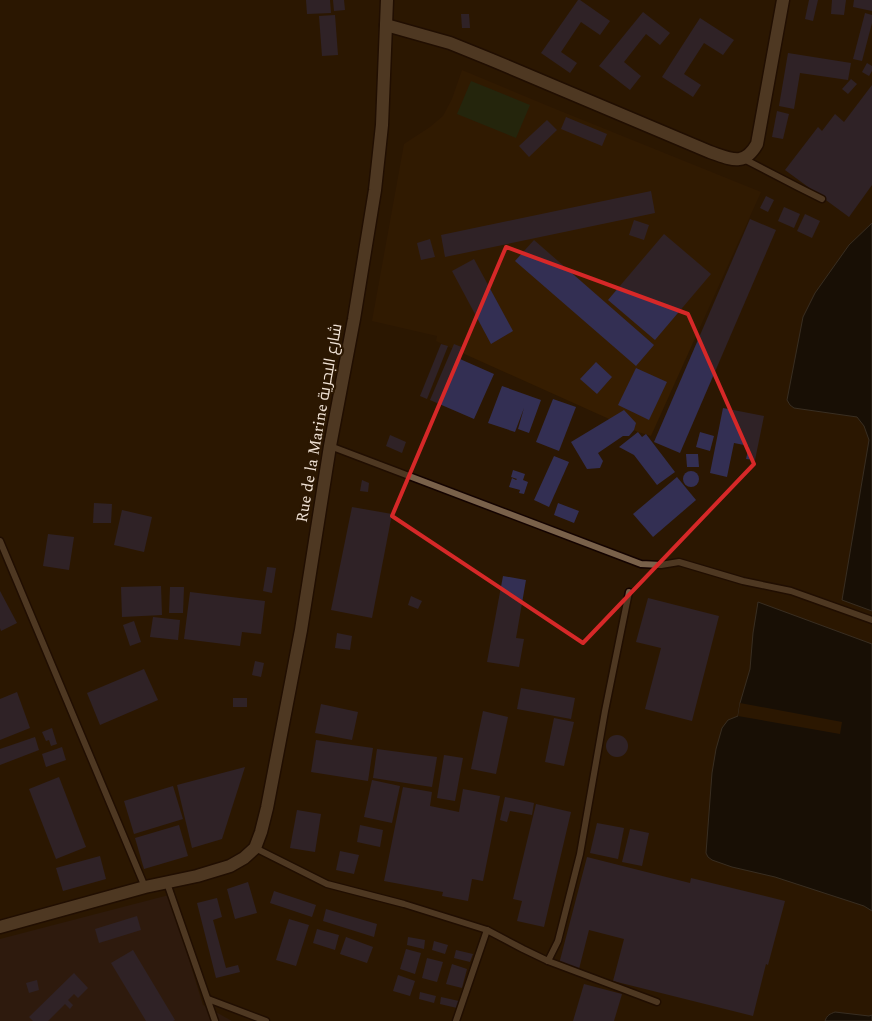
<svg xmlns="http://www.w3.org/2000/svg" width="872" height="1021" viewBox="0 0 872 1021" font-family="Spectral,Cairo,serif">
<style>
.industrial{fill:#311e1b}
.built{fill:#361d01}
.green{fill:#1b351a}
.water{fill:#00060a;stroke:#484847}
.pier{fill:#2b1702}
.building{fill:#332f53}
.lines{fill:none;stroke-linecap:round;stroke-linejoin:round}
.service-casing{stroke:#130300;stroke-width:9}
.minor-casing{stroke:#130300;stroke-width:15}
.tertiary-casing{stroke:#130300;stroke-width:15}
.service{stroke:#79614a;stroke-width:6}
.minor{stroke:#79614a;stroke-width:12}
.tertiary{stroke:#79614a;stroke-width:12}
.marked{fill:none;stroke:#d62828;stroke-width:4;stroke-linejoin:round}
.labels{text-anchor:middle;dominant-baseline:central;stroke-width:4.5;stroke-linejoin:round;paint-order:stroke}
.street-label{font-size:16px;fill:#f1e3d6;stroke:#2b1702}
</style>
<rect width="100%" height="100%" fill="#2b1702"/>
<path class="industrial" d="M169 895 203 1005 232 1021H0V939Z"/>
<path class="built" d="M462 70 553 108 761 192 651 436 638 432 440 343 436 341 437 336 372 321 404 144 430 127 443 116 452 99Z"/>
<path class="green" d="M471 81 530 105 516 138 457 114Z"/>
<g class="water">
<path d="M872 223V611L842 600 869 440 864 426 857 417 794 408 790 405 787 400 803 317 815 293 849 245Z"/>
<path d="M758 602 872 644V911L864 906 775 877 732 867 712 860 708 857 706 853 712 773 716 749 722 728 728 720 738 716 740 703 750 669 753 633Z"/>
<path d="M835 1012 869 1016 872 1015V1021H825C827 1015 830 1014 835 1012Z"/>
</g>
<path class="pier" d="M740 703 842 722 840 734 738 716Z"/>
<g class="building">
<path d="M306 0H330L331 13 307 14Z"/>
<path d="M333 0H344L345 10 334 11Z"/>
<path d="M578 0H580L610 21 600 35 581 22 561 52 577 63 570 73 541 53Z"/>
<path d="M809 0H818L813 21 805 19Z"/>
<path d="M832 0H846L844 15 831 14Z"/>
<path d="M854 0H872V11L853 7Z"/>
<path d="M643 12 670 33 660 45 646 34 624 62 641 76 630 90 599 66Z"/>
<path d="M865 13 872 15V23L862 61 853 59Z"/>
<path d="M461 14H469L470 28H462Z"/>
<path d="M335 15 338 55 322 56 319 16Z"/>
<path d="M700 18 734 40 723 55 704 43 684 74 701 85 693 97 662 77Z"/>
<path d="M788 53 851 63 848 80 800 73 794 109 779 106Z"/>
<path d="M867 63 872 66V71L869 76 862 72Z"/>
<path d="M851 79 857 84 848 94 842 89Z"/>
<path d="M872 85V185L849 217 785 170 818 127 822 131 835 114 844 122Z"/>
<path d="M777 111 789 114 783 139 772 137Z"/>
<path d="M566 117 607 134 602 146 561 129Z"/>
<path d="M547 120 557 130 529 157 519 146Z"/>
<path d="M651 191 655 213 445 257 441 235Z"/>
<path d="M766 196 774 200 768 212 760 208Z"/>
<path d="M784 207 800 214 794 228 778 221Z"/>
<path d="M805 214 820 221 812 238 797 231Z"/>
<path d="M750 219 776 230 680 453 654 442Z"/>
<path d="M634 220 649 225 644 240 629 235Z"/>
<path d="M664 234 711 274 655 340 608 300Z"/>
<path d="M430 239 435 257 421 260 417 243Z"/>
<path d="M534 240 654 345 636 366 515 261Z"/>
<path d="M474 259 513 331 491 344 452 271Z"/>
<path d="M441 344 448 346 427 399 420 396Z"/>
<path d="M454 344 464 348 460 359 494 374 474 419 430 400Z"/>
<path d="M596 362 612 377 597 394 580 379Z"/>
<path d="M636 368 667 382 649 420 618 405Z"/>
<path d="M502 386 541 400 529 433 518 429 524 408 515 432 488 423Z"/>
<path d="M553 399 576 407 559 451 536 442Z"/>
<path d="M723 408 764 416 755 460 746 459 749 446 734 443 727 477 710 473Z"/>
<path d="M624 410 636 423 634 430 629 436H623L598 453 603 461 600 468 587 469 571 442Z"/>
<path d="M638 432 642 437 646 434 675 472 657 485 634 455 619 447Z"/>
<path d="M700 432 714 436 710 451 696 447Z"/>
<path d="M390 435 406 442 402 453 386 446Z"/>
<path d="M686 454H698L699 467H687Z"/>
<path d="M554 456 569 462 549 507 534 500Z"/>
<path d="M513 470 525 474 523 480 528 482 524 494 519 493 520 490 509 487 512 478 516 480 517 479 511 477Z"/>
<circle cx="691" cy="479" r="8"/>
<path d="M677 477 696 500 653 537 633 514Z"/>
<path d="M362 480 369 483 368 492 360 491Z"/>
<path d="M94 503 112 504 111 523H93Z"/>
<path d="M558 503 579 511 574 523 554 515Z"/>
<path d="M352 507 392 514 372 618 331 610Z"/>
<path d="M122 510 152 517 144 552 114 545Z"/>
<path d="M48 534 74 537 69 570 43 566Z"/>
<path d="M267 567 276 568 272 593 263 591Z"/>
<path d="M503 576 526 580 516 638 524 639 519 667 487 662Z"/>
<path d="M161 586 162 615 122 617 121 587Z"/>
<path d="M170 587H184L183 613H169Z"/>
<path d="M0 591 17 623 1 631 0 628Z"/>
<path d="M190 592 265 601 261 634 242 632 240 646 184 639Z"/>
<path d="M411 596 422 601 418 609 408 605Z"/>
<path d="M648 598 719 616 692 721 645 709 661 648 636 642Z"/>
<path d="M153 617 180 620 178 640 150 637Z"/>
<path d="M134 621 141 642 130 646 123 625Z"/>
<path d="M337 633 352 636 350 650 335 648Z"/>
<path d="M255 661 264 663 261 677 252 675Z"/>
<path d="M144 669 158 700 100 725 87 693Z"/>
<path d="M521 688 575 698 571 719 517 709Z"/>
<path d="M17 692 30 728 0 740V699Z"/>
<rect x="233" y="698" width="14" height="9"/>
<path d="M321 704 358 712 352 740 315 733Z"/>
<path d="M483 711 508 717 496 774 471 769Z"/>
<path d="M554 718 574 722 564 766 545 762Z"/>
<path d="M52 728 57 744 51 746 49 740 46 741 42 732Z"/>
<circle cx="617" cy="746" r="11"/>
<path d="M35 737 39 750 0 765V749Z"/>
<path d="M316 740 373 748 368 781 311 772Z"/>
<path d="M62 747 66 760 46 767 42 754Z"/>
<path d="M377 749 437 757 432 787 373 778Z"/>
<path d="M444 755 463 758 455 801 437 798Z"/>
<path d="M245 767 222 839 192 848 177 785Z"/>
<path d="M59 777 86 847 56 859 29 789Z"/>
<path d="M372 780 400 786 392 823 364 817Z"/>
<path d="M173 786 183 819 134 834 124 801Z"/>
<path d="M403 787 432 792 430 806 459 812 463 789 500 796 483 881 472 879 468 901 442 896 443 892 384 881Z"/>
<path d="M505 797 534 803 532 815 510 811 507 822 500 820Z"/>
<path d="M536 804 571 812 544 927 517 921 522 901 513 899Z"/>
<path d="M297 810 321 814 315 852 290 848Z"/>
<path d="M597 823 624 828 618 859 590 853Z"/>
<path d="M179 825 188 856 144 869 135 838Z"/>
<path d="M360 825 383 830 380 847 357 842Z"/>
<path d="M630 829 649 833 642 866 622 862Z"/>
<path d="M340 851 359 855 354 874 336 870Z"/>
<path d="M100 856 106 879 63 891 56 868Z"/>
<path d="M587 857 690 883 691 878 785 901 768 965 766 964 753 1016 613 981 624 939 589 930 579 969 559 964Z"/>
<path d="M248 882 257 913 235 919 227 889Z"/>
<path d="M274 891 316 905 312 917 270 903Z"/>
<path d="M217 898 222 917 213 920 226 968 238 965 240 972 216 978 197 903Z"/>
<path d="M326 909 377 924 374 937 323 921Z"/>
<path d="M137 916 141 930 99 943 95 929Z"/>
<path d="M289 919 309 925 296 966 276 960Z"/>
<path d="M317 929 339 935 335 950 313 943Z"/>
<path d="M346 937 373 947 367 963 340 954Z"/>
<path d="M408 937 425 940 424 949 407 945Z"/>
<path d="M434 941 448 945 445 954 432 950Z"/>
<path d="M406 949 421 953 415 974 400 969Z"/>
<path d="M133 950 175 1020 173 1021H146L111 963Z"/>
<path d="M456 950 473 954 470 962 454 958Z"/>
<path d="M427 958 443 962 437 982 422 978Z"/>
<path d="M452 964 467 969 462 988 446 984Z"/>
<path d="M74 973 88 988 78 998 74 994 68 1000 73 1005 70 1009 65 1004 48 1021H33L29 1017Z"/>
<path d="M398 975 415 981 410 996 393 991Z"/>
<path d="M37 980 39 990 29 993 26 983Z"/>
<path d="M584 984 622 994 614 1021H573Z"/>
<path d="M420 992 436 996 434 1003 419 999Z"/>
<path d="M441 997 459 1001 457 1008 440 1004Z"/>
</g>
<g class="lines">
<g class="service-casing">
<g id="service">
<path d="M744 159 798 187 822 199"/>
<path d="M330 446 641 564 661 565 679 562 743 581 791 591 872 620"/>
<path d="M0 541 145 887"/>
<path d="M255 848 327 884 404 904 487 930 523 949 548 961 558 941 580 854 605 711 629 592"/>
<path d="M167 883 215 1021"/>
<path d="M548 961 657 1002"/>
<path d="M208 999 266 1021"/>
<path d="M456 1021 487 930"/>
</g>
</g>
<g class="minor-casing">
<path id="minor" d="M386 25 450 43 492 60 710 152C731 159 744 167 757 144L783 0"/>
</g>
<g class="tertiary-casing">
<path id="tertiary" d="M0 927 145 887 197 876 230 866 244 858 255 848 261 832 267 808 301 630 330 446 354 319 375 190 382 125 387 0"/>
</g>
<use href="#service" class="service"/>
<use href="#minor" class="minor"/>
<use href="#tertiary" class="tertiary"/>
</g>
<path d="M0 0H872V1021H0ZM506 247 688 314 754 464 583 643 392 516Z" fill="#2b1702" fill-opacity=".55" fill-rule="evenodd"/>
<path class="marked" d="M506 247 688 314 754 464 583 643 392 516Z"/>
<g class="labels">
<g class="street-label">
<text transform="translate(319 423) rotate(-80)">Rue de la Marine شارع البحرية</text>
</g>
</g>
</svg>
